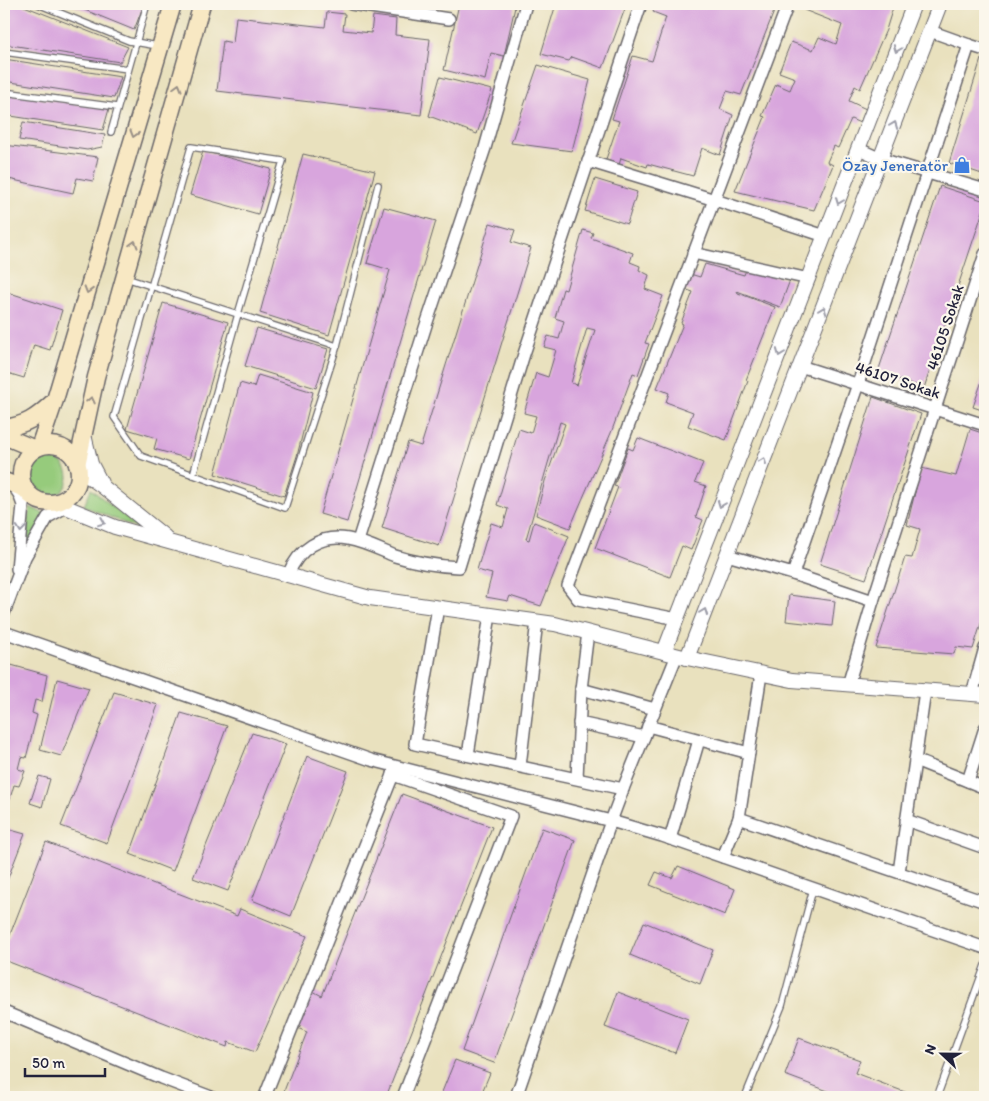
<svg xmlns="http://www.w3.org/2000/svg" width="989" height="1101" viewBox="0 0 989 1101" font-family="Itim,sans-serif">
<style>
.green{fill:#96cb7c;stroke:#5c765c}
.building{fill:#d8a5dd;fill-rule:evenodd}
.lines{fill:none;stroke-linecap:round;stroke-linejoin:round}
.service-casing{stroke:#686569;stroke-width:8}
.minor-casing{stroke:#686569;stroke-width:14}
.tertiary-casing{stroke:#686569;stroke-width:16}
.secondary-casing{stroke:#686569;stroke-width:19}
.service{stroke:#fff;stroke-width:5.5}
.minor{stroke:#fff;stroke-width:11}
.tertiary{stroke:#fff;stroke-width:14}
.secondary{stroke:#f8e8c3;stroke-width:16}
.oneway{stroke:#9c9ca7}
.oneway2{stroke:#988f86}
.labels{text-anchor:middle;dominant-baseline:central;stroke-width:4.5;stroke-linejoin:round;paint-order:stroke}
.shop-label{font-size:16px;fill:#366cbe;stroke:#fbf7ec;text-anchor:end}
.street-label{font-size:16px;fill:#22223b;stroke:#fbf7ec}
</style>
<rect width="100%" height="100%" fill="#fbf7ec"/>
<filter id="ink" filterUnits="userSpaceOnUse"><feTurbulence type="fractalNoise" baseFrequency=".02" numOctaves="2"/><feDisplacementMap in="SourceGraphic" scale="10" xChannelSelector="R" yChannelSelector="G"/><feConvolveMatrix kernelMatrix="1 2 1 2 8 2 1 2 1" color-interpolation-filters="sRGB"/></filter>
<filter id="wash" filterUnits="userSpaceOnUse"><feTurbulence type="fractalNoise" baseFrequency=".0096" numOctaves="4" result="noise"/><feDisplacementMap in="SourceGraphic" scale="20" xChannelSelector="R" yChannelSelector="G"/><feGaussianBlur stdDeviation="1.12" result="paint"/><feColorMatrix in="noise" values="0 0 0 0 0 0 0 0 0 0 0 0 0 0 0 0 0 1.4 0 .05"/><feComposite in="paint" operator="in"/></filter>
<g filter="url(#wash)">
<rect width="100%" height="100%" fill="#e9e1be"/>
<g class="green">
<circle cx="49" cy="477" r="19"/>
<path d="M91 489 143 531 84 506Z"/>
<path d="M30 507 45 514 24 554Z"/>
</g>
<g id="blocks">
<g class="building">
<path d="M4 4H19L128 47 120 62 4 44Z"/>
<path d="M70 4H144L134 30Z"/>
<path d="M459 4H500L515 7 504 56 491 53 485 80 444 70Z"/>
<path d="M556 4H618L626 6 603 68 572 57 569 61 541 54Z"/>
<path d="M656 4H777L741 95 727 91 720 109 733 115 720 155 702 148 693 176 648 164 647 167 621 158 619 165 605 162 619 121 612 119 633 56 652 61 666 17 653 12Z"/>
<path d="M807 4H894L886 30 860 89 855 86 849 101 866 109 860 123 851 119 838 148 834 146 827 162 833 165 814 210 735 191 765 117 762 116 776 84 790 90 795 78 779 72 791 42 813 50 819 37 836 44 837 41 842 25 804 10Z"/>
<path d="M327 12 345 14 343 30 371 33 373 16 396 19 395 35 430 39 421 115 217 91 223 41 233 43 236 17 325 27Z"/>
<path d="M4 59 121 77 114 98 4 81Z"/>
<path d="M981 59 985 61V175L949 163Z"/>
<path d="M538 65 590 80 572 151 511 143Z"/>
<path d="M440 77 492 90 477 134 429 116Z"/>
<path d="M4 93 109 109 103 130 4 115Z"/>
<path d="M23 122 105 135 102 147 87 150 19 140Z"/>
<path d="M4 145 98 157 93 181 77 178 73 193 4 178Z"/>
<path d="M203 151 271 169 258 214 190 195Z"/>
<path d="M303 154 375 171 329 335 260 313Z"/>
<path d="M595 179 637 192 627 224 585 211Z"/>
<path d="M940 186 985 201V205L924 388 878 372Z"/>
<path d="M384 207 436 221 347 522 320 514 390 270 367 263Z"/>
<path d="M490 223 515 230 511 242 531 248 439 546 382 528 408 442 421 446Z"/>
<path d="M583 230 593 233 591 238 633 253 630 262 640 266 639 270 649 275 645 289 663 296 645 343 649 344 638 375 633 373 611 433 570 528 536 515 545 481 565 424 560 422 526 539 529 540 534 522 569 536 541 606 510 596 508 601 486 597 492 574 477 570 491 523 503 527 508 509 497 505 519 429 531 433 536 416 524 413 536 373 548 377 556 350 544 347 548 336 559 339 564 321 555 318 563 289 566 290ZM587 328 595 330 577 385 571 383Z"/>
<path d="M705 264 744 275 746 270 790 280 780 307 737 291 738 293 775 307 746 380 748 381 726 440 688 426 693 412 666 402 669 393 657 388 683 324 681 323 693 292 684 289 690 274 700 277Z"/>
<path d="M4 291 62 310 50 350 34 345 24 378 4 372Z"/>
<path d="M163 303 228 322 189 459 154 449 157 438 127 429Z"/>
<path d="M257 328 328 349 316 388 245 366Z"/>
<path d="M985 372V411L973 407Z"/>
<path d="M258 375 313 392 297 456 284 496 215 474 240 383 254 387Z"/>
<path d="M873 397 921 414 866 579 820 564Z"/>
<path d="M970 429 985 434V611L973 649 956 647 954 654 876 648 905 557 912 558 920 529 907 525 921 468 956 476Z"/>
<path d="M638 438 703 463 695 482 706 486 696 517 703 520 691 550 682 546 670 577 595 548 618 487 614 486 628 448 633 450Z"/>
<path d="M789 595 835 601 832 626 786 621Z"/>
<path d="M4 663 47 675 42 702 35 700 32 713 37 715 26 758 21 757 18 769 25 771 19 786 14 785 6 812 4 811Z"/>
<path d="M57 679 89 688 61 756 40 750Z"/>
<path d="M114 692 158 705 107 843 61 826Z"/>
<path d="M181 713 227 726 173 871 130 854Z"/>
<path d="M252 733 286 744 228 891 193 878Z"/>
<path d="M307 756 348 771 291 916 252 900Z"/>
<path d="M39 776 50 779 42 807 30 803Z"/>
<path d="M402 794 492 827 386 1097H298L284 1091 307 1032 295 1027 311 990 322 996Z"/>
<path d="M4 828 25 834 6 883H4Z"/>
<path d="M542 828 575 840 494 1063 462 1051Z"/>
<path d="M46 842 237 916 240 909 307 936 255 1052 228 1042 227 1047 4 960V950Z"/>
<path d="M678 866 735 889 725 915 650 885 656 872 672 878Z"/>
<path d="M644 922 713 950 700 984 630 955Z"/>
<path d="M618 992 688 1019 675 1053 605 1027Z"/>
<path d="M799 1038 860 1060 855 1073 918 1097H844L785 1075Z"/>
<path d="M455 1060 490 1073 480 1097H440Z"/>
</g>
</g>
</g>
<g filter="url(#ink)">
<use href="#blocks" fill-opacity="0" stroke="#686569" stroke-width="1"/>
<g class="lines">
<g class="service-casing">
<g id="service">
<path d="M38 4 129 41 158 46"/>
<path d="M4 52 128 69"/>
<path d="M4 92 117 107"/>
<path d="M111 132 147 4"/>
<path d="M126 278 337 346"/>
<path d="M193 475 238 314 283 161 191 147 114 417 141 456 285 508 337 346 378 185"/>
<path d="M745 1097 782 1006 813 889"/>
<path d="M937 1097 985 965"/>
</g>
</g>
<g class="minor-casing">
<g id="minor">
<path d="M351 4 449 19"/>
<path d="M969 45 985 50"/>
<path d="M859 149 881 159 985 190"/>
<path d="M588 161 715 200 825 236"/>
<path d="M693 253 809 279"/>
<path d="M800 366 985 425"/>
<path d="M12 484 19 494 23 505 17 569"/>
<path d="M358 541 426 325 485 148 526 4"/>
<path d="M727 555 793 574 873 601"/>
<path d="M793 574 858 384 969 45 930 31"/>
<path d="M288 575C298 549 321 534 348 539 365 542 380 550 395 556 417 563 437 566 459 567L524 354 641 4"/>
<path d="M438 607 415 744 623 789 677 655"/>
<path d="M4 613 25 557 48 517 66 507"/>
<path d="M677 619 578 599 568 586 788 4"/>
<path d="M4 632 371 760 611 821 516 1097"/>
<path d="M761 674 739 818 985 902"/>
<path d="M848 685 873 601 985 254"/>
<path d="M581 689 655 709"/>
<path d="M972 694 985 648"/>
<path d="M579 723 644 737"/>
<path d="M648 726 749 753"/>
<path d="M468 755 490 615"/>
<path d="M915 760 985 788"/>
<path d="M520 766 537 621"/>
<path d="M393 775 511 816 403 1097"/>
<path d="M577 778 581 689 588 632"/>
<path d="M968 781 985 728"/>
<path d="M623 789 611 821 662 836 985 948"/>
<path d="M906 820 985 848"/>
<path d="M670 839 699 740"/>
<path d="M723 857 739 818"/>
<path d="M899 872 925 691"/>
<path d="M4 1012 161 1078 211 1097"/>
<path d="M268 1097 265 1096 393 775 394 768"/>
</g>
</g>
<g class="tertiary-casing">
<g id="tertiary">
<path d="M84 435 91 464 101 483"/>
<path d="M78 469 102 486 165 537"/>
<path d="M58 502 66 507 115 527 370 598 555 624 687 658 792 680 985 695"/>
<path d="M664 652 914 4"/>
<path d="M687 658 940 4"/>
</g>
</g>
<g class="secondary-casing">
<g id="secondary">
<path d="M4 428C26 425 36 418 52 403"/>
<path d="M4 436 35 449"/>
<circle cx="50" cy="474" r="29"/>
<path d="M39 447 55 400 173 4"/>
<path d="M77 465 96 377 202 4"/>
<path d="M4 481 25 489"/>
</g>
</g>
<use href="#service" class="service"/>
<use href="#minor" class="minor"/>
<use href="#tertiary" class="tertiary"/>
<use href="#secondary" class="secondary"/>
</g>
<defs><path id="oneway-chevron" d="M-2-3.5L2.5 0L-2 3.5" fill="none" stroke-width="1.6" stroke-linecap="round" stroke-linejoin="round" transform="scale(1.25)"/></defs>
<g class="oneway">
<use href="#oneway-chevron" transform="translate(897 49) rotate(111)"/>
<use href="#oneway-chevron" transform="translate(894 125) rotate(-69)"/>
<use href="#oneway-chevron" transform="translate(839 201) rotate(111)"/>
<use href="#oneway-chevron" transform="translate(823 310) rotate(-69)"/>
<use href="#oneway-chevron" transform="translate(780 353) rotate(111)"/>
<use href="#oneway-chevron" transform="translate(763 461) rotate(-69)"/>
<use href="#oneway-chevron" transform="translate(721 504) rotate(111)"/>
<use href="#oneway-chevron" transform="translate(102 522) rotate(22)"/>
<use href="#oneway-chevron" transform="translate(21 529) rotate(96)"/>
<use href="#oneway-chevron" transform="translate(704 612) rotate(-69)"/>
</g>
<g class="oneway2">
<use href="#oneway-chevron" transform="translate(178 87) rotate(-74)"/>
<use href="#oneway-chevron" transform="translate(134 134) rotate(107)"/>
<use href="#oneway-chevron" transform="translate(134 244) rotate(-74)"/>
<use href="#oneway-chevron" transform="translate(88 290) rotate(107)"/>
<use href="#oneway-chevron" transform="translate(91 400) rotate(-78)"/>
</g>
</g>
<defs>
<g id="shop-bare" transform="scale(1.35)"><path d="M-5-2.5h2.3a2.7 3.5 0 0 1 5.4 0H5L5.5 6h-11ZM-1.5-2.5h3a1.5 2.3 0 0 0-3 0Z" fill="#3f7fe0" stroke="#fbf7ec" stroke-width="2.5" paint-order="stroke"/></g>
</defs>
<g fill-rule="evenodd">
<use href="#shop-bare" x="962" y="165"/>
</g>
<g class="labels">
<g class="shop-label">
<text x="948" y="165">Özay Jeneratör</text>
</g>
<g class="street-label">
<text transform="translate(945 327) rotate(-72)">46105 Sokak</text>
<text transform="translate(898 380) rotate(18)">46107 Sokak</text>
</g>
</g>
<rect width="989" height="1101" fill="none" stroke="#fbf7ec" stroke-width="20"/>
<g transform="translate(942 1054) rotate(292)" stroke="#fbf7ec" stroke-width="4" paint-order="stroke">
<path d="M0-4L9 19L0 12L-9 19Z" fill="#22223b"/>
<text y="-8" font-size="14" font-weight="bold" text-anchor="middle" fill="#22223b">N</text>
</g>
<path d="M25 1068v8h80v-8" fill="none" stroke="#22223b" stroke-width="2.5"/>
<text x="32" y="1068" font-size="15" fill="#22223b" stroke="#fbf7ec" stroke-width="4" paint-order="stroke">50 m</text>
</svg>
